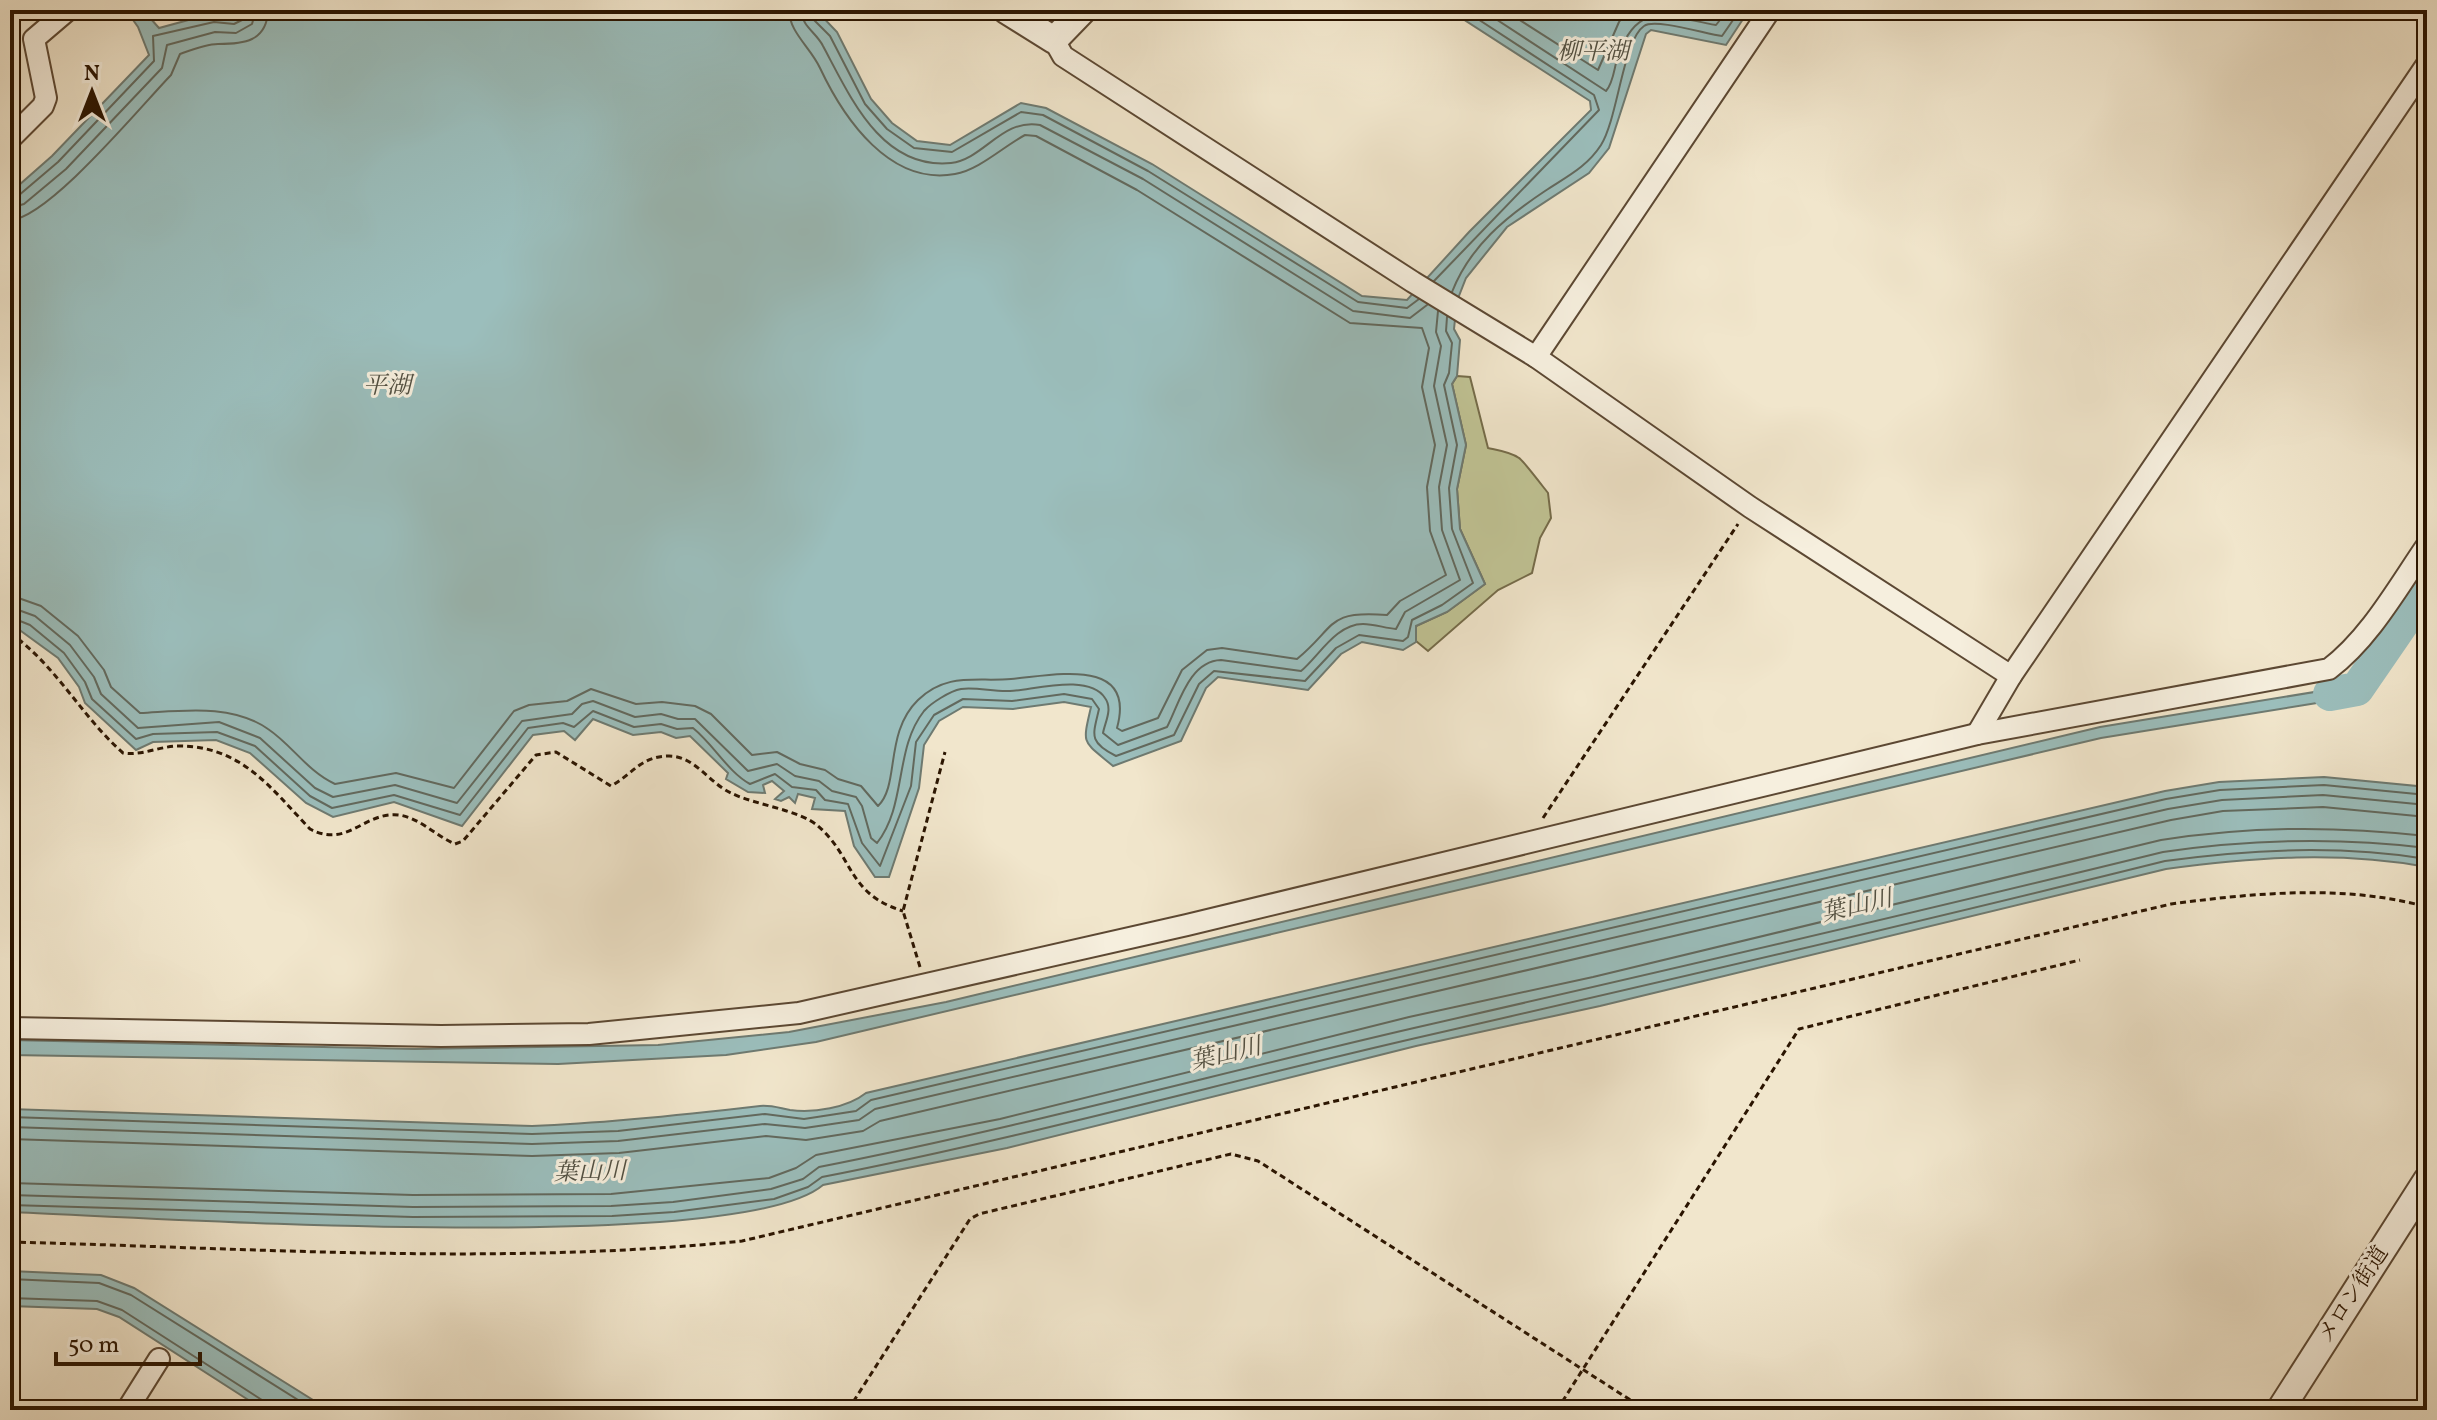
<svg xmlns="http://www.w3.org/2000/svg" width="2437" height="1420" viewBox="0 0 2437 1420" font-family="Vollkorn,'Noto Serif JP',serif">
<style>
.green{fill:#c0c394;stroke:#756c4a;stroke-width:2}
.water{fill:#9bbebc;stroke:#6e7a71;stroke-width:2}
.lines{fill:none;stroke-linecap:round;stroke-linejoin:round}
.shore{stroke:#62695e;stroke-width:2}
.river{stroke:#9bbebc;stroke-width:34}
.minor-casing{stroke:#5c4833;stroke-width:24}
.tertiary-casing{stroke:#5c4833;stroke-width:30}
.path{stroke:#2a1400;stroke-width:3;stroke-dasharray:6 4;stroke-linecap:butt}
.minor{stroke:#f6efde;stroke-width:20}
.tertiary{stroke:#f6efde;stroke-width:26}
.labels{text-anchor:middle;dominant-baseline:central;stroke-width:6;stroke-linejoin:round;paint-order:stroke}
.street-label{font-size:22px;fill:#2a1400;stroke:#f6efde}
.water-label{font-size:24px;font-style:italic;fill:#525042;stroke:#f6efde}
</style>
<rect width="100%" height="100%" fill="#f1e6cc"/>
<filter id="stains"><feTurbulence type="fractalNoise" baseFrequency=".0025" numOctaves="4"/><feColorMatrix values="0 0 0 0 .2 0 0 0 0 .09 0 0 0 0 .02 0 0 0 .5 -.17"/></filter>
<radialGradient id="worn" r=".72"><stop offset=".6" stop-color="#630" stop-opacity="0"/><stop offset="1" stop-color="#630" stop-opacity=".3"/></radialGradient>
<path class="green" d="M1457 376 1470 377 1488 448C1497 450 1511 452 1519 458 1522 459 1544 488 1548 493L1551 518 1540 538 1532 573 1498 590 1428 651 1416 641V626L1447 612 1485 584 1460 529 1457 489 1466 445 1452 384Z"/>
<g class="water">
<path d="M126 10H143L159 28 214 13 232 16 247 10H816L837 32 871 99 892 123 917 141 950 145 1021 103 1046 108 1152 164 1362 296 1407 300 1469 232 1591 110 1590 101 1449 10H1749L1726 45 1651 30 1646 34 1609 148 1589 173 1507 227 1466 278 1457 301 1454 329 1460 340 1457 376 1452 384 1466 445 1457 489 1460 529 1485 584 1447 612 1416 626V642L1403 650 1362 642 1341 654 1308 690 1218 677 1206 688 1181 741 1113 766C1082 740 1082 746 1091 707L1064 702 1013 709 963 707 939 721 924 745 919 788 889 877H875L854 846 845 811 812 809 815 798 798 794 795 803 789 797 781 801 775 799 784 791 772 781 763 785 765 793 748 792 726 779 728 773 690 736 676 738 661 732 633 735 593 719 575 740 564 731 533 735 462 826 394 802 333 817 306 803 250 753 216 740 153 742 136 750 85 703 79 687 58 658 10 623V193L52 156 149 55 138 27Z"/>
<path d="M2363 671 2372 675 2360 696 2101 738 816 1042 726 1055 558 1064 10 1055V1040L415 1049 658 1045 789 1032 946 1002 2100 727 2351 686Z"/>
<path d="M2324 777 2427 787V867C2340 851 2253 857 2166 869L1600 1006 1416 1046 1007 1148 823 1185C738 1257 148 1217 10 1212V1109L532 1126C609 1123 683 1115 760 1106 771 1105 779 1108 790 1110 814 1113 847 1108 866 1093L2165 791 2219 782Z"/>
<path d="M10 1271 101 1275 134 1288 329 1410H264L119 1317 97 1309 10 1306Z"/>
</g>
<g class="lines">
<g class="shore">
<path d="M801 10C802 27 816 32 823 46 850 96 881 170 951 163 984 159 1002 118 1040 125L1143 179 1353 311 1410 318 1427 305"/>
<path d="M811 10 812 18 830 36 865 104 887 129 914 148 952 152 1021 112 1043 115 1148 171 1358 302 1407 308 1419 299"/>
<path d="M1482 10 1606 91C1614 82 1614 67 1618 56 1638 0 1665 16 1716 25L1728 10"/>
<path d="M1504 10 1598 70 1619 22 1628 10"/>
<path d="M10 198 18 196 58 162 154 61 153 36 214 22 234 24 244 19 246 10"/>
<path d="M10 208 24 204 66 169 162 68 167 45 215 32 236 33 252 24 256 10"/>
<path d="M10 220C48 219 141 106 171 75L180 54C191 50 206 44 218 44 243 44 267 42 268 10"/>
<path d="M1434 281 1599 110 1594 95 1464 10"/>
<path d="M1452 292C1470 246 1506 217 1545 191 1566 177 1587 167 1601 145 1618 118 1623 40 1644 26 1655 18 1706 34 1722 36L1740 10"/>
<path d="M10 595 41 606 78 636 104 670 111 687 140 713C181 711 231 703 268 729 292 745 307 771 335 784L396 773 454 788 514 711 529 705 567 701 591 689 636 704 662 702 695 706 711 714 752 755 777 752 800 764 825 770 838 779 861 786 878 806C900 785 884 733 918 700 947 672 976 682 1011 679 1051 676 1137 655 1117 728L1122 731 1158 718 1182 670 1207 650 1222 648 1297 659C1337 626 1326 610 1387 615L1400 601 1446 575 1430 531 1427 487 1435 445 1422 387 1429 348 1422 328 1350 323 1137 190 1036 136 1025 135C1004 146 979 170 955 174 890 186 844 119 820 68 811 48 789 32 789 10"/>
<path d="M10 607 35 616 70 645 94 677 101 694 138 728 219 722 260 738 315 788 333 797 395 785 457 803 522 721 572 714 582 704 593 701 635 717 661 714 678 719H695L748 771 777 764 795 776 819 781 832 791 856 797 862 806 871 838 877 843C907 805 894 749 924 711 931 703 950 691 961 689 977 687 994 692 1010 691 1033 690 1089 673 1105 698 1113 709 1105 722 1103 733L1118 745 1167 727C1179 704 1189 661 1221 660L1301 671C1319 656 1336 624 1363 624 1374 624 1385 628 1396 629L1405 612 1460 580 1442 530 1439 487 1447 445 1434 386 1441 346 1436 332 1438 311"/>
<path d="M10 617 30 625 64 653 85 682 92 699 136 739 153 734 217 732 255 746 310 796 332 808 394 795 460 815 528 728 563 723 574 727 593 711 634 727 661 724 677 729 693 728C714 745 728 772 750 784L775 774 792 787 816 790 825 800 848 804 862 843 880 866 911 786 916 742 934 715 963 699 1012 701 1064 694 1092 699 1099 709C1093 735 1088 742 1116 756L1174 735 1199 684 1214 671 1305 681 1336 648 1359 635 1403 641 1408 637 1412 620 1442 605 1473 583 1452 529 1449 488 1457 445 1444 385 1449 373 1452 343 1446 331 1447 317"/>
<path d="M10 1117 532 1134 618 1131 765 1114 804 1119 856 1111 871 1100 2166 799 2220 790 2324 785 2427 795"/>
<path d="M10 1127 532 1144 618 1141 765 1124 805 1128 859 1120 875 1109 2168 809 2222 800 2323 795 2427 805"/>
<path d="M10 1139 532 1156 619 1153 766 1136 806 1140 863 1131 880 1121 2171 820 2223 811 2323 807 2427 817"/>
<path d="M10 1183 413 1195 611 1194 769 1178 796 1168 816 1155 1000 1119 1409 1017 1593 977 2161 840C2253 826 2334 826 2427 836"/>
<path d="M10 1195 413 1207 611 1206 673 1202 771 1189 803 1179 819 1167C1019 1128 1215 1074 1414 1028 1664 971 1914 913 2163 852 2252 839 2337 837 2427 848"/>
<path d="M10 1205 413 1217 612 1216 674 1212 774 1199 808 1187 822 1177C1022 1138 1217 1084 1416 1038 1666 981 1916 923 2165 861 2253 849 2339 845 2427 859"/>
<path d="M10 1279 99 1283 131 1295 314 1410"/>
<path d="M10 1298 97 1301 122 1310 262 1400 266 1410"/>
</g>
<path class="river" d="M2330 694 2357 689 2427 587"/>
<g class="minor-casing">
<g id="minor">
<path d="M1054 40 1063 56 1413 282 1536 357 1750 507 2011 676"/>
<path d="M10 139 43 106 46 98 34 39 68 10"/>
<path d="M1536 357 1770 10"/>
<path d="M1977 734 2011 676 2427 64"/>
<path d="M10 1028 441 1036 589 1034 799 1013 1187 925 1977 734 2329 669C2370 638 2398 587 2427 545"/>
<path d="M127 1410 159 1359"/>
</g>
</g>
<g class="tertiary-casing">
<g id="tertiary">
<path d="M1006 10 1054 40 1083 10"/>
<path d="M2280 1410 2427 1180"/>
</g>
</g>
<g class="path">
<path d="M10 633C56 665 81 716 123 753 142 756 160 746 179 746 241 746 270 787 310 829 348 849 364 811 399 815 420 818 436 836 455 844L463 841 536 755 556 752 611 786C633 774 641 756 669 756 695 756 709 783 731 793 755 805 800 810 818 826 854 857 847 894 903 911"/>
<path d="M1543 818 1738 524"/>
<path d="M920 967 903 911 945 752"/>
<path d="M10 1242C253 1248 499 1266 742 1241L2171 904C2255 893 2344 884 2427 907"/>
<path d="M848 1410 970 1219 979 1214 1231 1154 1258 1161 1646 1410"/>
<path d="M1557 1410 1799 1029 2080 960"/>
</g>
<use href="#minor" class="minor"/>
<use href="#tertiary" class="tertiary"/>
</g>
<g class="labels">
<g class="street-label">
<text transform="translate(2354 1295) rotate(-57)">メロン街道</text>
</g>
<g class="water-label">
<text x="1593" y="53">柳平湖</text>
<text x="387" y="387">平湖</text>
<text transform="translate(1857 907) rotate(-13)">葉山川</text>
<text transform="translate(1226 1055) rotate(-13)">葉山川</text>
<text transform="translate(590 1173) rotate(-1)">葉山川</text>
</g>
</g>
<rect width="2437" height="1420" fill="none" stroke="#f1e6cc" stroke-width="40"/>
<rect x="12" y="12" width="2413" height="1396" fill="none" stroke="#2a1400" stroke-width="4"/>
<rect x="20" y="20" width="2397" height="1380" fill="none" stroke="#2a1400" stroke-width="2"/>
<g transform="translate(92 92)" stroke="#f6efde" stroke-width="6" paint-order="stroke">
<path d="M0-6L14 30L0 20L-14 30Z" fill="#2a1400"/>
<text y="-12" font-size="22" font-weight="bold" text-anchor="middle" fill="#2a1400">N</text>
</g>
<path d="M56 1352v12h144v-12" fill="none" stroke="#2a1400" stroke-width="4"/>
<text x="68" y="1352" font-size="24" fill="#2a1400" stroke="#f6efde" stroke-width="6" paint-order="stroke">50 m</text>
<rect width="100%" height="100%" filter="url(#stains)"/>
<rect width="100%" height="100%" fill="url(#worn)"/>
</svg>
